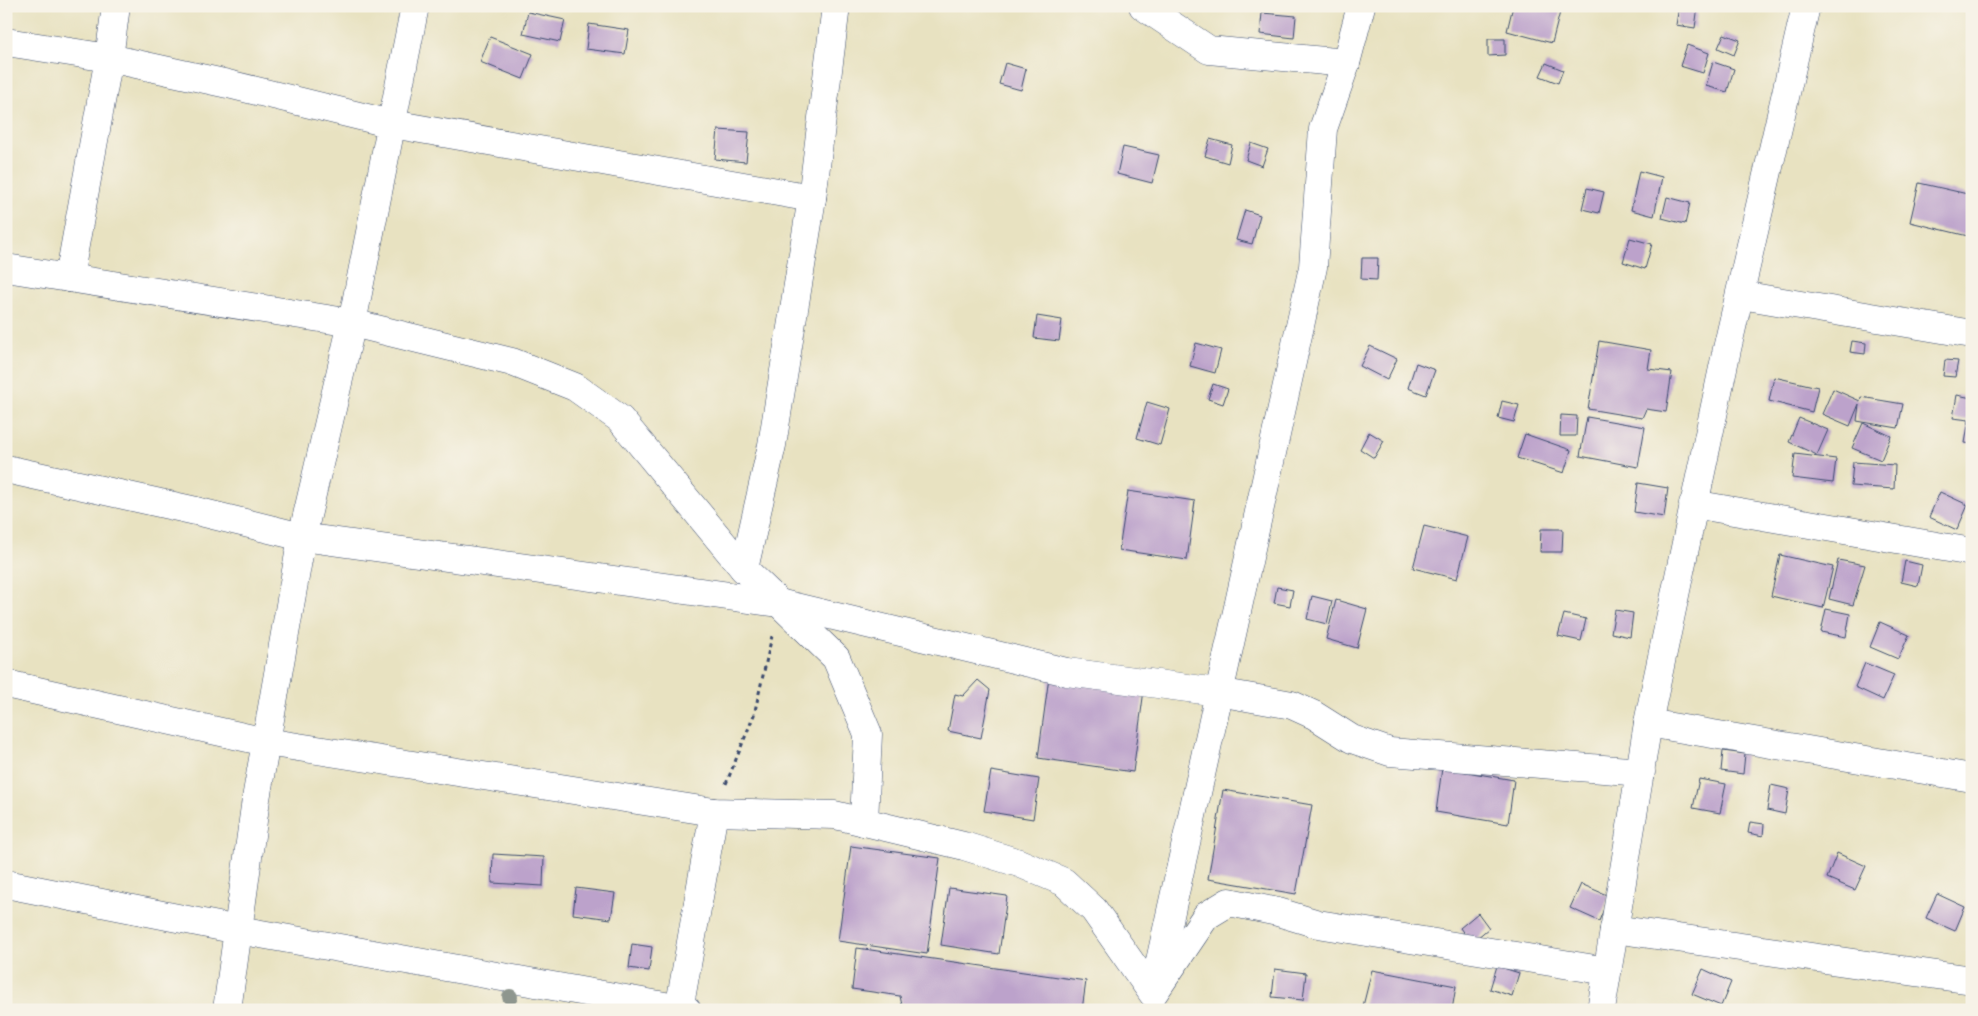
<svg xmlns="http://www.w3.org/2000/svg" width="1978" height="1016" viewBox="0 0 1978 1016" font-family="Mali,sans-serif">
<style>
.building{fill:#bca2cb}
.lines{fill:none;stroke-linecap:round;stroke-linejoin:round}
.minor-casing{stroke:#3a4a6d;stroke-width:29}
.path{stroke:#3a4a6d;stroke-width:3;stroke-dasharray:4 4;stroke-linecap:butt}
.minor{stroke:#fff;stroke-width:28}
.tree{fill:#8e968e}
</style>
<rect width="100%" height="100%" fill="#f7f3e8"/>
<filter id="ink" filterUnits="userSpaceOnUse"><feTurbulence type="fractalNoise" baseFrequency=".02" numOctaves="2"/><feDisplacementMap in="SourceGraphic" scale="10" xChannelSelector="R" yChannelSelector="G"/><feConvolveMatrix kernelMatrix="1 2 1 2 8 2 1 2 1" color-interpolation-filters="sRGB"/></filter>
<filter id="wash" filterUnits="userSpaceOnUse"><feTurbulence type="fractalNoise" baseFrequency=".0096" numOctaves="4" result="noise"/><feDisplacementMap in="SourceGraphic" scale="20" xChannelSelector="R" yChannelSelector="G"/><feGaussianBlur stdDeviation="1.12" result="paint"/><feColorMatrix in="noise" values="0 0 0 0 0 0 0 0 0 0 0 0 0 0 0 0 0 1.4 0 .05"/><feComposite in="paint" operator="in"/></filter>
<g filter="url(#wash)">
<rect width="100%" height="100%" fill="#e8e2c1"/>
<g id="blocks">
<g class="building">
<path d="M1513 6H1555L1561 8 1552 43 1507 31Z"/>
<path d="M1679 6H1698L1695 28 1676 25Z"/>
<path d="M528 12 565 20 560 42 523 34Z"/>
<path d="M1262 13 1296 16 1294 38 1260 34Z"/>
<path d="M589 24 629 30 625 54 586 49Z"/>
<path d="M1724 34 1740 40 1734 55 1718 48Z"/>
<path d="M490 37 533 54 523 79 480 62Z"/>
<path d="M1488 39H1505V55L1488 56Z"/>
<path d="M1687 45 1709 53 1703 73 1680 66Z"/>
<path d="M1713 62 1734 69 1727 92 1706 86Z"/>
<path d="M1005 63 1026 69 1021 90 999 84Z"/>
<path d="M1546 63 1563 70 1558 83 1540 76Z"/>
<path d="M718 130 749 132 746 162 715 159Z"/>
<path d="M1210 139 1232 145 1228 163 1205 156Z"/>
<path d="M1251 143 1268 149 1262 166 1246 160Z"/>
<path d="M1123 147 1159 155 1152 183 1117 174Z"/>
<path d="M1639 171 1662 177 1654 216 1631 210Z"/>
<path d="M1919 183 1972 195V237L1910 222Z"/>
<path d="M1587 188 1604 192 1599 213 1582 209Z"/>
<path d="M1667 197 1690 203 1685 224 1662 218Z"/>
<path d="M1245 210 1260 215 1252 244 1236 240Z"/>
<path d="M1630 238 1652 244 1645 269 1623 262Z"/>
<path d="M1362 258H1378L1377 280 1361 279Z"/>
<path d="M1037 316 1062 320 1059 341 1034 338Z"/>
<path d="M1599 341 1651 350 1648 369 1672 372 1666 412 1646 409 1642 418 1588 409Z"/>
<path d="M1852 341 1866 343 1865 354 1850 352Z"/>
<path d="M1196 343 1221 350 1215 373 1190 366Z"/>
<path d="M1370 346 1397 359 1387 380 1360 366Z"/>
<path d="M1945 360 1958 361 1955 377 1943 376Z"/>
<path d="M1416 363 1435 370 1426 395 1408 388Z"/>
<path d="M1774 377 1818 387 1812 412 1769 401Z"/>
<path d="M1213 384 1228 389 1223 404 1208 399Z"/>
<path d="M1833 389 1860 401 1861 397 1903 404 1898 428 1857 421 1859 404 1850 426 1822 414Z"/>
<path d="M1957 395 1972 398V444L1965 443 1969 420 1953 418Z"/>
<path d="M1502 401 1519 405 1514 422 1498 418Z"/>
<path d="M1147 402 1170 409 1160 445 1137 438Z"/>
<path d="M1561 415 1577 416 1576 436H1560Z"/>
<path d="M1587 417 1645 427 1638 467 1580 456Z"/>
<path d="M1799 418 1828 430 1817 455 1789 442Z"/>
<path d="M1863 423 1891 436 1881 460 1852 448Z"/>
<path d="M1369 432 1384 441 1374 458 1360 449Z"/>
<path d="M1525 434 1571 450 1564 473 1517 458Z"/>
<path d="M1795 454 1836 459 1833 483 1792 478Z"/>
<path d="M1853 462 1895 465 1894 489 1851 486Z"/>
<path d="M1638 483 1668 488 1664 517 1634 512Z"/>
<path d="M1128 491 1195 501 1187 560 1119 550Z"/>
<path d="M1940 492 1968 505 1957 530 1929 517Z"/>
<path d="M1424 526 1468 537 1457 579 1413 568Z"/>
<path d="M1541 529H1563L1562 552H1540Z"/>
<path d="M1780 555 1833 567 1823 608 1771 596Z"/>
<path d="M1838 560 1865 565 1853 605 1829 599Z"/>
<path d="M1905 561 1922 565 1918 586 1901 582Z"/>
<path d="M1277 587 1293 590 1290 606 1274 603Z"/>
<path d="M1312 596 1332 601 1327 624 1307 619Z"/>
<path d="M1336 600 1367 609 1357 648 1326 639Z"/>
<path d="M1826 609 1850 614 1846 637 1821 632Z"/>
<path d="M1615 610 1633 613 1630 637 1611 633Z"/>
<path d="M1564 614 1586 619 1581 641 1558 636Z"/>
<path d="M1880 622 1909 635 1898 659 1870 647Z"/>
<path d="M1865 663 1894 675 1883 700 1855 687Z"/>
<path d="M1049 677 1144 690 1133 772 1038 758Z"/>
<path d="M978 680 990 690 981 738 948 731 955 694 963 696Z"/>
<path d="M1723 751 1745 754 1743 774 1721 771Z"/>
<path d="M1442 768 1514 780 1508 824 1436 812Z"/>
<path d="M991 771 1039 779 1033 819 984 811Z"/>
<path d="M1699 779 1726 784 1720 813 1693 808Z"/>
<path d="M1771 785 1789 789 1785 814 1767 810Z"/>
<path d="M1223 790 1312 805 1296 894 1208 879Z"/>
<path d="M1750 822 1764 824 1763 836 1748 833Z"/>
<path d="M851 846 940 858 927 954 838 941Z"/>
<path d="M1837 853 1866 866 1855 890 1827 878Z"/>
<path d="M493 854 544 857 543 886 492 883Z"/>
<path d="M1581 884 1609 896 1599 921 1570 908Z"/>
<path d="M576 888 615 893 611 919 573 914Z"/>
<path d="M949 888 1007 896 999 954 941 945Z"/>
<path d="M1937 894 1965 907 1955 931 1926 918Z"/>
<path d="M1478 913 1489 928 1471 943 1460 928Z"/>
<path d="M632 944 652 947 649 971 629 968Z"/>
<path d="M857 948 1086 981 1082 1010H903L900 996 852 989Z"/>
<path d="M1497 966 1519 973 1512 996 1490 989Z"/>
<path d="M1275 969 1306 973 1303 1000 1272 997Z"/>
<path d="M1703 969 1731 982 1721 1006 1692 994Z"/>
<path d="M1372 970 1456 986 1452 1010H1362Z"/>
</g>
</g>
</g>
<g filter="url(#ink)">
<use href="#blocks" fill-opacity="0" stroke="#3a4a6d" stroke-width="1"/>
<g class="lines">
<g class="minor-casing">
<g id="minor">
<path d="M836 6 812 198 772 445 744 569 836 658 868 734 864 822"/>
<path d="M1143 6 1209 50 1346 63"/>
<path d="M6 42 109 58 228 84 392 124 812 198"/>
<path d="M6 268 352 323 512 362 575 387 620 419 744 569"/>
<path d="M69 278 109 58 116 6"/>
<path d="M1741 295 1972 334"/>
<path d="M6 469 196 511 302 537 779 603 1067 672 1218 692 1292 705 1314 715 1352 739 1390 752 1641 772"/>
<path d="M1693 504 1972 552"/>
<path d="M6 684 266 742 714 812 835 815 964 846 1019 863 1064 882 1094 910 1153 994 1206 916 1229 902 1278 912 1318 924 1607 971"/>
<path d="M1648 723 1972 778"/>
<path d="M6 884 238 930 687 1010"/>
<path d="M1614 929 1972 980"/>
<path d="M1156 979 1313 267 1323 129 1346 63 1361 6"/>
<path d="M227 1010 256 799 302 537 352 323 415 6"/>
<path d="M679 1010 714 812"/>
<path d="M1601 1010 1648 723 1727 349 1806 6"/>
</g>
</g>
<path class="path" d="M726 784 754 715 772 636"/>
<use href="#minor" class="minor"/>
</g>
<circle class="tree" cx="510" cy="997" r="8"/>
</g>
<rect width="1978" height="1016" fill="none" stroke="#f7f3e8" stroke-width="25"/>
</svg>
